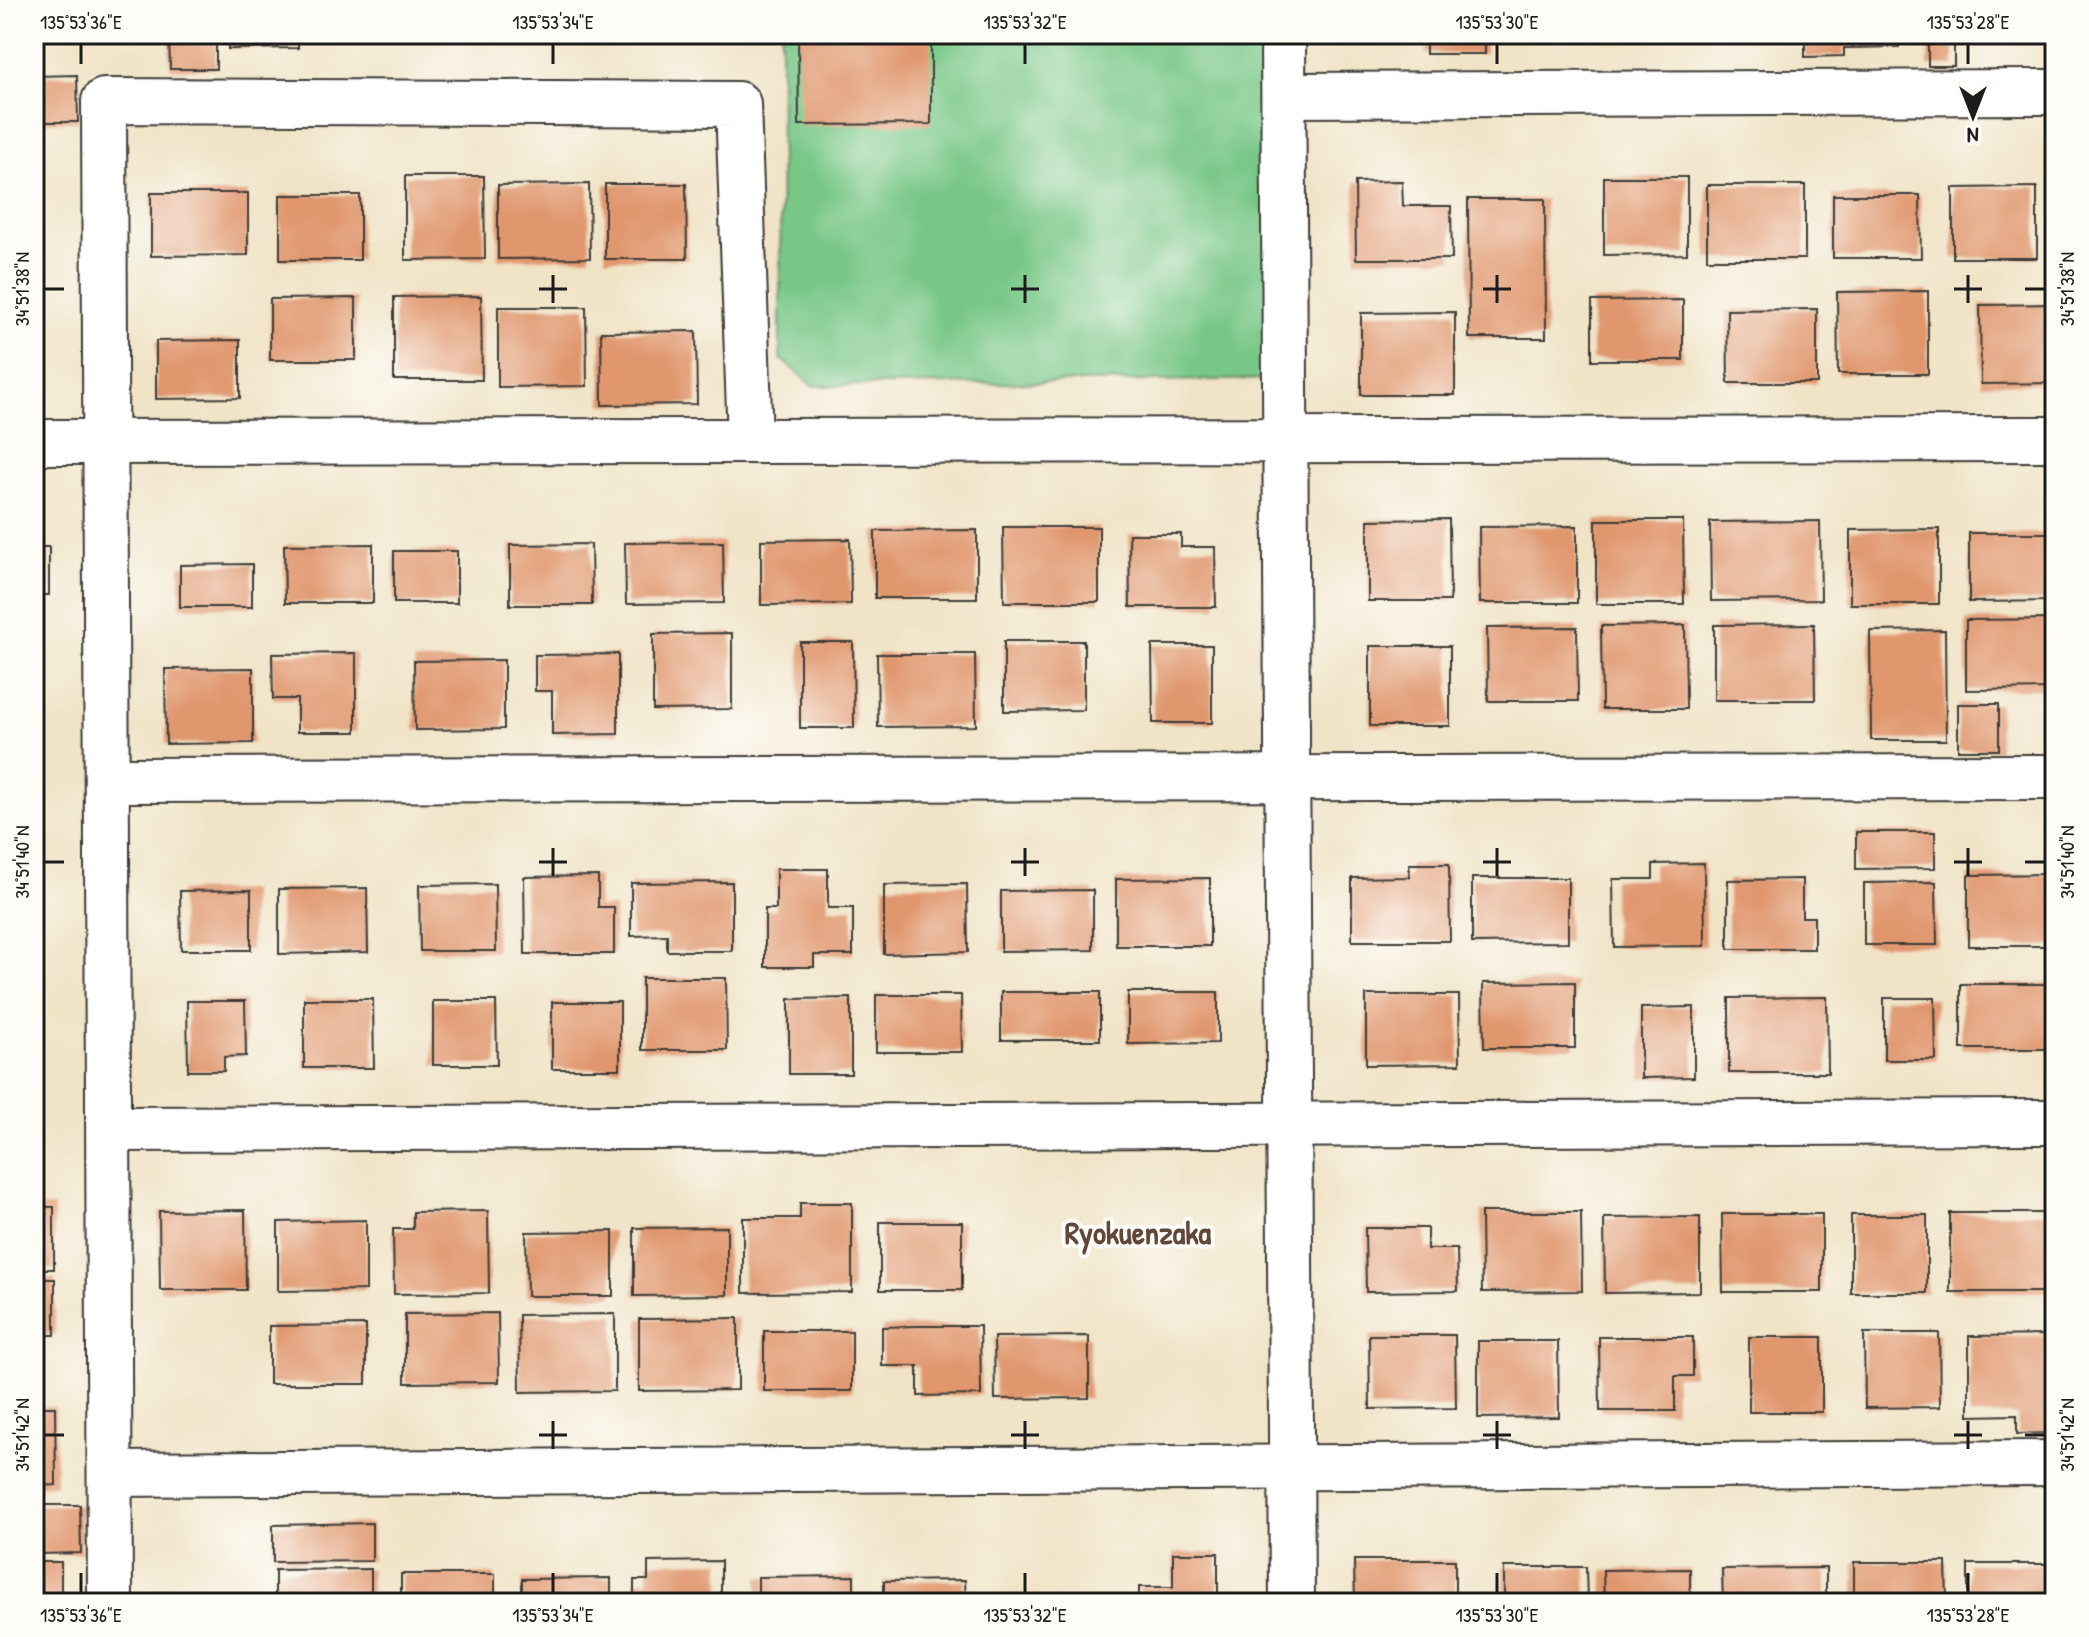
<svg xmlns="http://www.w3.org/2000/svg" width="2089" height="1637" viewBox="0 0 2089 1637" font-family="'Patrick Hand',sans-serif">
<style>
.green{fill:#78c787;stroke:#4a7252;stroke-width:2}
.building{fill:#e0976e}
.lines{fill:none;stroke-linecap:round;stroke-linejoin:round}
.street-casing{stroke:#3c3a36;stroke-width:48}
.street{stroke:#fff;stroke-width:44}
.ticks{fill:none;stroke:#1c1c1c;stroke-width:3}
.labels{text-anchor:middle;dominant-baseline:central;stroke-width:8;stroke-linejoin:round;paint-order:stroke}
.quarter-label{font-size:32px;font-weight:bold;fill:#614739;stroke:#fdfcf7}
.neatline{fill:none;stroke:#1c1c1c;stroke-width:3}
.ticks-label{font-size:20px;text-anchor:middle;fill:#1c1c1c}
</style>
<rect width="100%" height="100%" fill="#fdfcf7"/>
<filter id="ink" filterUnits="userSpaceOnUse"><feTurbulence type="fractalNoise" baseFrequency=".0125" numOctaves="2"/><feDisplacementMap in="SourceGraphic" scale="16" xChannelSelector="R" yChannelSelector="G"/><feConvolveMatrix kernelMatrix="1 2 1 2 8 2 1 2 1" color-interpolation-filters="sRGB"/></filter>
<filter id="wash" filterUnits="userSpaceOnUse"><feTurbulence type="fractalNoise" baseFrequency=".006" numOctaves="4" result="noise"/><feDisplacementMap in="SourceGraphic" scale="32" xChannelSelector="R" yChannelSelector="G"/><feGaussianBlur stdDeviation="1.8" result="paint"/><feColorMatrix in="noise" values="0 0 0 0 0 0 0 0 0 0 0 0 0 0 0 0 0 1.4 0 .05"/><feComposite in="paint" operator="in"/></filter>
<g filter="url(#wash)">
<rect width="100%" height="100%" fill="#f0e3c6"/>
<path class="green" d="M781 34H1283L1285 379 813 386 780 358Z"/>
<g id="blocks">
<g class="building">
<path d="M169 34H216V69H170Z"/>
<path d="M228 34H298V48L228 49Z"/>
<path d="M798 34H931V124L799 125Z"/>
<rect x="1426" y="34" width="59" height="20"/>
<path d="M1805 34H1899V47L1844 48V56L1805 57Z"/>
<rect x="1928" y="34" width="26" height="32"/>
<path d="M77 75 78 122H34V76Z"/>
<path d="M405 176H484L485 259 405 260Z"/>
<path d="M1604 177H1687V254L1604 255Z"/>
<path d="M1402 181 1403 206H1451L1452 259H1356L1355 182Z"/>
<path d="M589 184 590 258 498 259V185Z"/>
<path d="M605 184H686L687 259H605Z"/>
<rect x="1707" y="185" width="98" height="74"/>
<path d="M2037 187V258H1953V188Z"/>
<path d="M151 193H248V255L151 256Z"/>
<rect x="280" y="195" width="80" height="65"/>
<path d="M1833 195H1920L1921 258H1833Z"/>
<path d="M1468 199H1545L1546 338H1469Z"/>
<path d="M1928 291V374H1838L1837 292Z"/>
<path d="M481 296 482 380H394V297Z"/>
<path d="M356 298V360H270V299Z"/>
<path d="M1683 300V360H1592V301Z"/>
<path d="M2055 304V383L1981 384 1980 305Z"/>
<path d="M498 307H586L587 386 498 387Z"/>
<path d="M1817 309V383H1728L1727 310Z"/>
<path d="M1455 312V395H1361V313Z"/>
<path d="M696 331 697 404 602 405 601 332Z"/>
<path d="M240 340V398L156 399V341Z"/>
<path d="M1449 519 1450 601H1368V520Z"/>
<path d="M1596 520H1683L1684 604H1596Z"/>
<path d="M1820 521 1821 600 1711 601 1710 522Z"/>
<path d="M1577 526V603H1480L1479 527Z"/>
<path d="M1003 527H1099V602H1004Z"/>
<path d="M1939 529V604H1850V530Z"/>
<path d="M977 530V598H875V531Z"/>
<path d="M1969 533H2055V601L1969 602Z"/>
<path d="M1129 534H1181V547H1215L1216 607H1130Z"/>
<path d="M850 539 851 604 761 605V540Z"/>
<path d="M723 542 724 603 626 604 625 543Z"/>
<path d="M373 544V603H285L284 545Z"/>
<path d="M591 544 592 605H510V545Z"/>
<rect x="34" y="547" width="15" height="48"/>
<rect x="394" y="551" width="63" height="52"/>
<path d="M252 564V607H180V565Z"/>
<path d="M2055 619V689L1966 690V620Z"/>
<path d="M1814 624 1815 700H1714V625Z"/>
<path d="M1685 625 1686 709H1602L1601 626Z"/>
<path d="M1577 627 1578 701H1488L1487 628Z"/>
<path d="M1945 630 1946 740H1871L1870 631Z"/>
<path d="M732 633V709L653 710V634Z"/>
<path d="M1004 641H1084V710L1004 711Z"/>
<path d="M800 642H853L854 728H800Z"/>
<path d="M1152 645H1212V723H1153Z"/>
<rect x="1370" y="646" width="80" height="80"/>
<path d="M356 653V732H297V699H273L272 654Z"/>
<path d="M618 654V734L552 735V691H535V655Z"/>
<path d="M877 654H975L976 726 878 727Z"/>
<path d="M504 660V729L415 730 414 661Z"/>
<path d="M253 668V743L166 744 165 669Z"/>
<rect x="1958" y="704" width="41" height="46"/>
<path d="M1856 832H1935V868L1856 869Z"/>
<path d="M1704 863 1705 946 1614 947 1613 879H1653V864Z"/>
<path d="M1409 864H1449L1450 941H1352V878L1409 877Z"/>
<path d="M776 869H828V908H853V955H814V967H765V909H776Z"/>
<path d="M2055 874V946H1968V875Z"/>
<path d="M598 876V907H614V954H525L524 877Z"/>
<path d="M1210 878V946H1116V879Z"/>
<path d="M1472 878H1568V942L1472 943Z"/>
<path d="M1802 879V917H1814V949H1728V880Z"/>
<path d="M732 882V951H667V935L631 936V883Z"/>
<path d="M1936 882 1937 945H1864V883Z"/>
<path d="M495 884 496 951H420L419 885Z"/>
<path d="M967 884 968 952 884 954V885Z"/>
<path d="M367 888 368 952 279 954V889Z"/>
<path d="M251 890V950H181L180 891Z"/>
<path d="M1093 890V950L1001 951V891Z"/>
<path d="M642 978H726L727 1050H642Z"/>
<path d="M1575 982V1048H1484L1483 983Z"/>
<rect x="1961" y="984" width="94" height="65"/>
<rect x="1001" y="992" width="99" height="48"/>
<path d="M1128 992H1218V1043L1128 1044Z"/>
<path d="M876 995H961L962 1052H876Z"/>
<path d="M1366 995H1459L1460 1064 1366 1065Z"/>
<path d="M1827 997 1828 1073H1729V998Z"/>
<path d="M851 998V1074H789V999Z"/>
<path d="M1884 998H1935L1936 1060H1884Z"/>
<path d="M304 999H373L374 1068H304Z"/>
<path d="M187 1001H245L246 1056 224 1057V1071H188Z"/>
<path d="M433 1001H496L497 1065H433Z"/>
<rect x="552" y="1002" width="68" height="67"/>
<path d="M1694 1007V1077L1641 1078V1008Z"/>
<path d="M800 1203H852V1292L743 1293V1218H800Z"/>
<rect x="34" y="1207" width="20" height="62"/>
<path d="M245 1210 246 1290H160L159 1211Z"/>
<path d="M488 1211 489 1293 394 1294 393 1229H413V1212Z"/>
<path d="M1481 1212H1581L1582 1291 1482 1292Z"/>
<rect x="1950" y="1213" width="105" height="79"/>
<path d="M1722 1214H1822V1292H1723Z"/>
<rect x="1851" y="1215" width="76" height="78"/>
<path d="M1700 1217V1292L1605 1293 1604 1218Z"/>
<path d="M366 1220V1290L278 1291V1222Z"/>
<rect x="880" y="1222" width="82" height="68"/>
<path d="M727 1227V1295L634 1296V1228Z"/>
<path d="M1365 1228H1427V1249H1457L1458 1291 1366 1292Z"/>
<path d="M613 1231V1296H527L526 1232Z"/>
<rect x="34" y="1279" width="21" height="56"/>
<path d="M498 1313 499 1382 405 1383V1314Z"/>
<path d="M615 1314V1391L520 1392 519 1315Z"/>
<path d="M738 1318V1390L639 1391V1319Z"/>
<path d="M366 1325V1384H269V1326Z"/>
<path d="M917 1326H980L981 1395 918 1396V1366H882V1327Z"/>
<rect x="764" y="1331" width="88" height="60"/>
<path d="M1864 1333H1939L1940 1407 1865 1408Z"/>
<path d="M1369 1335H1455L1456 1408 1370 1409Z"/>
<path d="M2055 1335V1433L2017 1434V1415L1969 1416V1336Z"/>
<path d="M1089 1336V1398L995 1399 994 1337Z"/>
<path d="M1599 1337H1693V1376H1675V1411H1600Z"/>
<rect x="1749" y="1337" width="73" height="75"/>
<path d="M1478 1341H1558L1559 1417 1478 1418Z"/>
<path d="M34 1407H55L56 1485 34 1486Z"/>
<path d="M38 1505H80L81 1553 39 1554Z"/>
<path d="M372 1523V1561L273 1562V1525Z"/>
<path d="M1173 1553H1218V1603H1139V1587H1173Z"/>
<path d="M1354 1560H1455V1603H1355Z"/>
<path d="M721 1561V1603H634V1580H648V1562Z"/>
<rect x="34" y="1562" width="27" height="41"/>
<path d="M1854 1562H1946L1947 1603H1854Z"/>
<rect x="1968" y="1564" width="87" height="39"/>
<path d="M1504 1567H1586L1587 1603H1491V1599H1504Z"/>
<path d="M1826 1568V1603H1723L1722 1569Z"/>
<path d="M371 1569V1603H275V1570Z"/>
<path d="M1690 1569V1603H1604L1603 1570Z"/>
<rect x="401" y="1574" width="94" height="29"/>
<path d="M854 1576V1603H758V1577Z"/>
<path d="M611 1578V1603H522V1579Z"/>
<path d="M965 1580 966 1603H884V1581Z"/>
</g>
</g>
</g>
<g filter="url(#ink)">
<use href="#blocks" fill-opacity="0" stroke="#3c3a36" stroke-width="2"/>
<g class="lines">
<g class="street-casing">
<g id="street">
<path d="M1283 34 1292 1603"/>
<path d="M1284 95 2055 92"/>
<path d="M34 442 2055 439"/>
<path d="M107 780 2055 777"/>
<path d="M109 1129 2055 1122"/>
<path d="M110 1474 2055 1463"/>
<path d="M110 1603 104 101 738 104 750 440"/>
</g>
</g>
<use href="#street" class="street"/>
</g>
</g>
<path class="ticks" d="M81 44V64M553 44V64M1025 44V64M1497 44V64M1968 44V64M553 275V303M1025 275V303M1497 275V303M1968 275V303M44 289H64M539 289H567M1011 289H1039M1483 289H1511M1954 289H1982M2025 289H2045M553 848V876M1025 848V876M1497 848V876M1968 848V876M44 862H64M539 862H567M1011 862H1039M1483 862H1511M1954 862H1982M2025 862H2045M553 1421V1449M1025 1421V1449M1497 1421V1449M1968 1421V1449M44 1435H64M539 1435H567M1011 1435H1039M1483 1435H1511M1954 1435H1982M2025 1435H2045M81 1573V1593M553 1573V1593M1025 1573V1593M1497 1573V1593M1968 1573V1593"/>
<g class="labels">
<g class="quarter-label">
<text x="1138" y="1232">Ryokuenzaka</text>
</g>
</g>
<rect width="2089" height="1637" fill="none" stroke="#fdfcf7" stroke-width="88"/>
<g transform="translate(1973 116) rotate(180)" stroke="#fdfcf7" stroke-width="6" paint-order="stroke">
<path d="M0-6L14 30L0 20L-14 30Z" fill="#1c1c1c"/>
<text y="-12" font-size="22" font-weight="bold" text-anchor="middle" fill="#1c1c1c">N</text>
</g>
<rect x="44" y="44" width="2001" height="1549" class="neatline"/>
<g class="ticks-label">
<text x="81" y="29">135°53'36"E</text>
<text x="553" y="29">135°53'34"E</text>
<text x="1025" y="29">135°53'32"E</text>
<text x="1497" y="29">135°53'30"E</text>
<text x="1968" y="29">135°53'28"E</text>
<text transform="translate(2067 289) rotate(-90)" y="7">34°51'38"N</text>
<text transform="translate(22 289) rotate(-90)" y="7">34°51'38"N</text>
<text transform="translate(2067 862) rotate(-90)" y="7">34°51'40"N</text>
<text transform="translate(22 862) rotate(-90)" y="7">34°51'40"N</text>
<text transform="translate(2067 1435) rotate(-90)" y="7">34°51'42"N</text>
<text transform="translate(22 1435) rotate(-90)" y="7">34°51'42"N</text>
<text x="81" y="1622">135°53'36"E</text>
<text x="553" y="1622">135°53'34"E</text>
<text x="1025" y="1622">135°53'32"E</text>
<text x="1497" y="1622">135°53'30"E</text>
<text x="1968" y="1622">135°53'28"E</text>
</g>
</svg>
